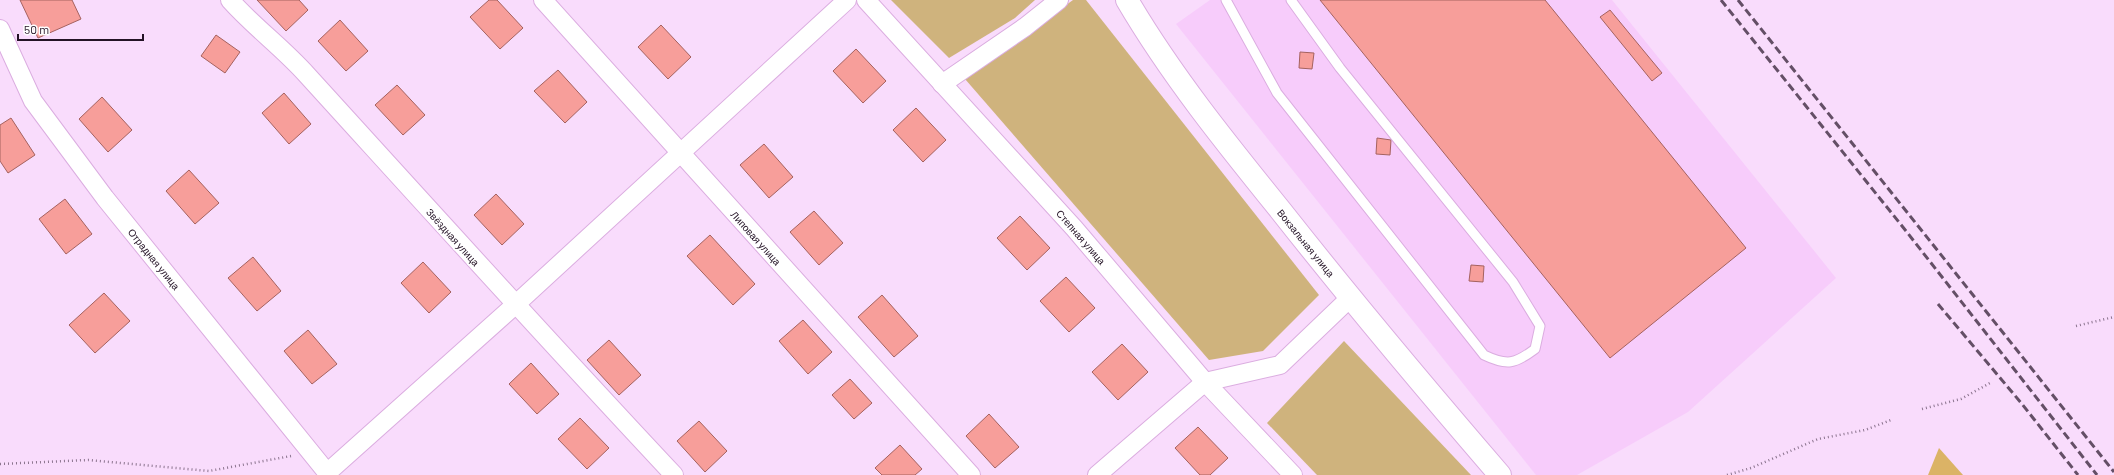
<svg xmlns="http://www.w3.org/2000/svg" width="2114" height="475" viewBox="0 0 2114 475" font-family="Barlow,sans-serif">
<style>
.built{fill:#f7ccfb}
.green{fill:#cfb37d}
.forest{fill:#dbb366}
.building{fill:#f79e9a;stroke:#a5625f}
.lines{fill:none;stroke-linecap:round;stroke-linejoin:round}
.lane-casing{stroke:#dbade0;stroke-width:11}
.street-casing{stroke:#dbade0;stroke-width:20}
.primary-casing{stroke:#dbade0;stroke-width:24}
.path{stroke:#8b748e;stroke-width:2.5;stroke-dasharray:1 3;stroke-linecap:butt}
.lane{stroke:#fff;stroke-width:9}
.street{stroke:#fff;stroke-width:18}
.primary{stroke:#fff;stroke-width:22}
.rail{stroke:#644f66;stroke-width:3;stroke-dasharray:8 4;stroke-linecap:butt}
.labels{text-anchor:middle;dominant-baseline:central;stroke-width:3.5;stroke-linejoin:round;paint-order:stroke}
.street-label{font-size:10px;fill:#231225;stroke:#fff}
</style>
<rect width="100%" height="100%" fill="#f9dcfc"/>
<path class="built" d="M1210 0H1612L1836 278 1688 412 1577 475H1536L1176 24Z"/>
<g class="green">
<path d="M891 0H1035L1015 18 949 58Z"/>
<path d="M1073 0H1086L1319 295 1263 351 1209 360 965 79Z"/>
<path d="M1344 341 1471 475H1317L1267 423Z"/>
</g>
<path class="forest" d="M1939 448 1963 475H1928Z"/>
<g class="building">
<path d="M20 0H72L81 19 38 38Z"/>
<path d="M257 0H299L308 10 286 31Z"/>
<path d="M489 0H497L523 28 500 49 470 17Z"/>
<path d="M1320 0H1545L1746 248 1610 358Z"/>
<path d="M1610 10 1662 73 1652 81 1600 17Z"/>
<path d="M340 20 368 51 346 71 318 41Z"/>
<path d="M661 25 691 57 668 79 638 47Z"/>
<path d="M216 35 240 52 225 73 201 56Z"/>
<path d="M856 49 886 81 863 103 833 71Z"/>
<path d="M1300 52 1314 53 1312 69 1299 68Z"/>
<path d="M558 70 587 102 565 123 534 91Z"/>
<path d="M397 85 425 115 403 135 375 105Z"/>
<path d="M284 93 311 124 289 144 262 113Z"/>
<path d="M102 97 132 130 108 152 79 119Z"/>
<path d="M916 108 946 140 923 162 893 130Z"/>
<path d="M11 118 35 155 8 173 0 161V125Z"/>
<path d="M1377 138 1391 140 1390 155 1376 154Z"/>
<path d="M764 144 793 177 769 198 740 165Z"/>
<path d="M189 170 219 203 195 224 166 191Z"/>
<path d="M496 194 524 224 502 245 474 215Z"/>
<path d="M65 199 92 234 66 254 39 219Z"/>
<path d="M814 211 843 243 819 265 790 232Z"/>
<path d="M1020 216 1050 248 1027 270 997 238Z"/>
<path d="M710 235 755 284 733 305 687 256Z"/>
<path d="M253 257 281 291 257 311 228 278Z"/>
<path d="M423 262 451 292 429 313 401 283Z"/>
<path d="M1471 265 1484 266 1483 282 1469 281Z"/>
<path d="M1066 277 1095 308 1069 332 1040 301Z"/>
<path d="M104 293 130 321 95 353 69 325Z"/>
<path d="M882 295 918 336 894 357 858 317Z"/>
<path d="M803 320 832 352 808 374 779 341Z"/>
<path d="M308 330 337 364 312 384 284 351Z"/>
<path d="M609 340 641 375 619 395 587 360Z"/>
<path d="M1122 344 1148 372 1118 400 1092 372Z"/>
<path d="M531 363 559 394 537 414 509 384Z"/>
<path d="M850 379 872 403 854 419 832 395Z"/>
<path d="M989 414 1019 447 995 468 966 436Z"/>
<path d="M580 418 609 448 587 469 558 439Z"/>
<path d="M699 421 727 451 705 472 677 441Z"/>
<path d="M1198 427 1228 458 1210 475H1200L1175 448Z"/>
<path d="M900 445 922 469 915 475H882L875 468Z"/>
</g>
<g class="lines">
<g class="lane-casing">
<path id="lane" d="M1226 0 1277 93 1484 355C1507 366 1515 364 1535 349L1540 326 1513 282 1340 68 1291 0"/>
</g>
<g class="street-casing">
<g id="street">
<path d="M230 0C254 27 283 48 307 75 429 209 550 343 674 475"/>
<path d="M543 0 971 475"/>
<path d="M866 0 1074 228 1205 382 1293 475"/>
<path d="M0 29 33 101 105 198 329 475"/>
<path d="M942 84 1025 27 1059 0"/>
<path d="M327 473 515 305 847 0"/>
<path d="M1097 475 1205 382 1280 365 1350 298"/>
</g>
</g>
<g class="primary-casing">
<path id="primary" d="M1127 0C1171 75 1226 143 1281 211 1352 301 1425 388 1500 475"/>
</g>
<g class="path">
<path d="M2076 326 2114 317"/>
<path d="M1922 409 1961 399 1990 383"/>
<path d="M0 464 88 460 209 471 291 456"/>
<path d="M1727 475 1751 468 1818 439 1865 430 1891 420"/>
</g>
<use href="#lane" class="lane"/>
<use href="#street" class="street"/>
<use href="#primary" class="primary"/>
<g class="rail">
<path d="M1721 0 1906 231 2097 475"/>
<path d="M1738 0 2114 472"/>
<path d="M1938 304 2022 404 2078 475"/>
</g>
</g>
<g class="labels">
<g class="street-label">
<text transform="translate(453 237) rotate(48)">Звёздная улица</text>
<text transform="translate(1081 237) rotate(49)">Степная улица</text>
<text transform="translate(756 238) rotate(48)">Липовая улица</text>
<text transform="translate(1306 243) rotate(51)">Вокзальная улица</text>
<text transform="translate(154 259) rotate(51)">Отрадная улица</text>
</g>
</g>
<path d="M18 34v6h125v-6" fill="none" stroke="#231225" stroke-width="2"/>
<text x="24" y="34" font-size="12" fill="#231225" stroke="#ffffff" stroke-width="3" paint-order="stroke">50 m</text>
</svg>
